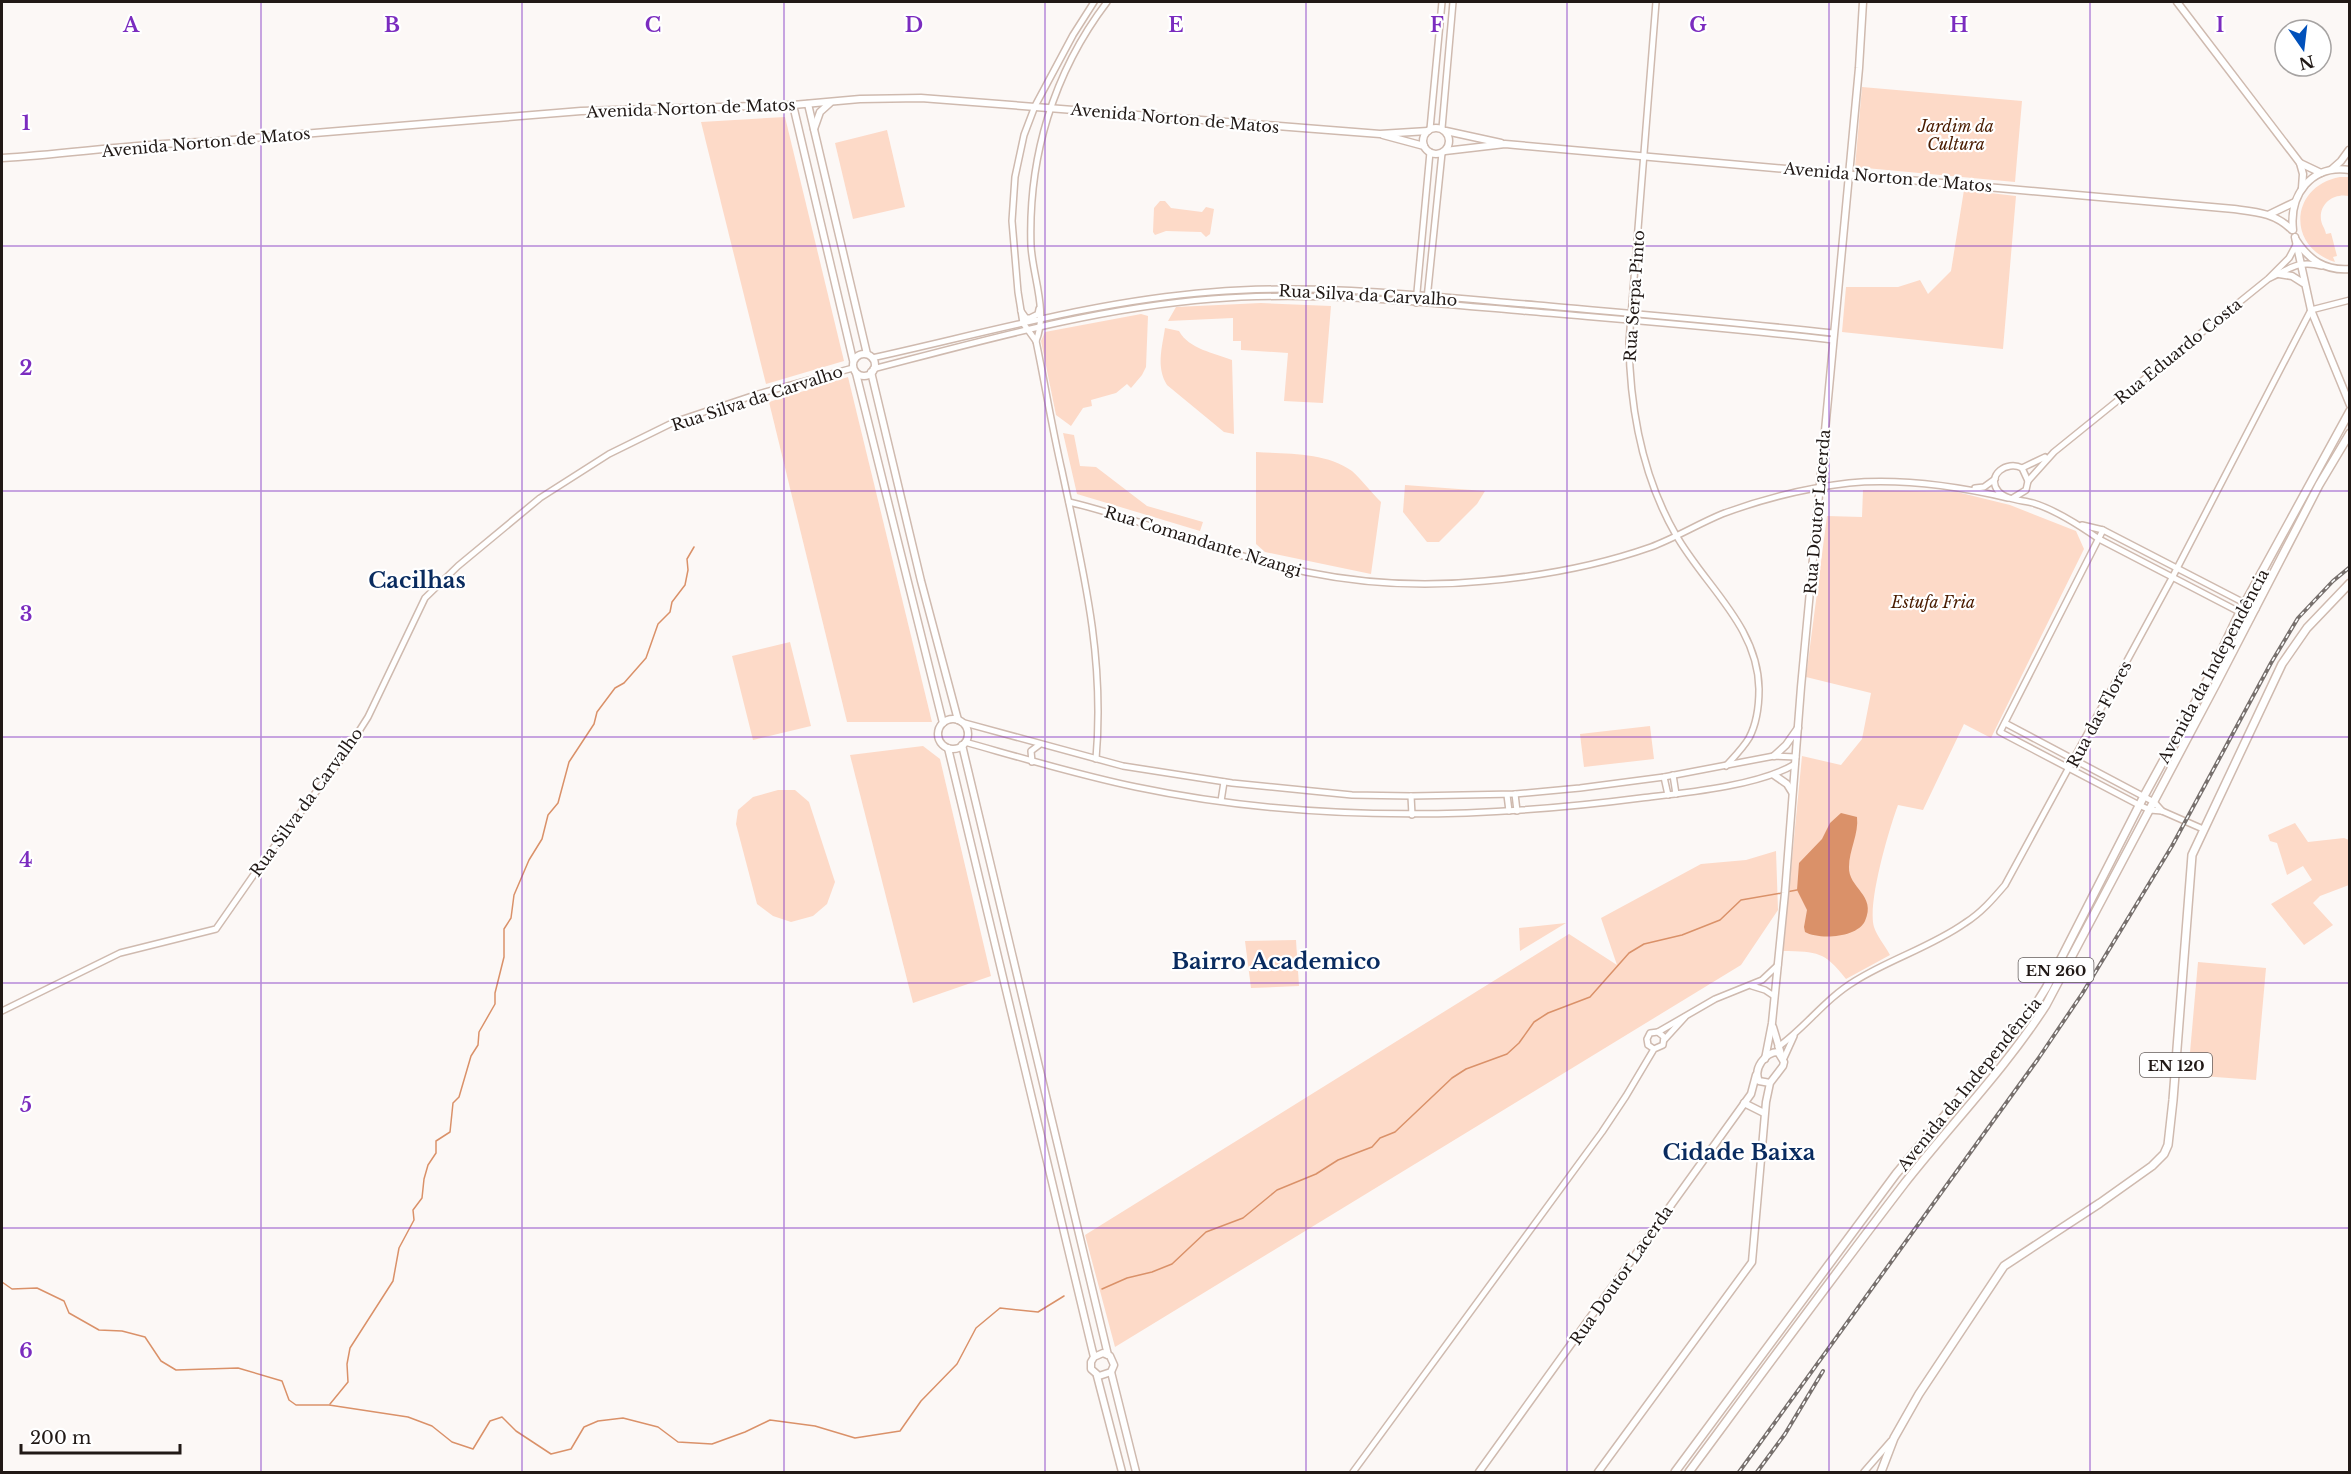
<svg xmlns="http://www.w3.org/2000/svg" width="2351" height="1474" viewBox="0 0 2351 1474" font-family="'Libre Baskerville',serif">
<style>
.green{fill:#fddac8}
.water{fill:#da9169}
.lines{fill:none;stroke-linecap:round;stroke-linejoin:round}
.stream{stroke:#da9169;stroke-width:1.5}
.tertiary-casing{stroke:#cfbaaf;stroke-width:8}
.secondary-casing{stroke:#cfbaaf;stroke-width:9}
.primary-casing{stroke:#cfbaaf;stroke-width:10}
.tertiary{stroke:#fff;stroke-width:5}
.secondary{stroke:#fff;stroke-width:6}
.primary{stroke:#fff;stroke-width:7}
.rail-casing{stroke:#77706d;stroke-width:4}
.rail{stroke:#fff;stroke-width:1.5;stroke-dasharray:4.5;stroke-linecap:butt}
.grid{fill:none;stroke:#7b2cbf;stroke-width:1.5;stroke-opacity:0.55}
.labels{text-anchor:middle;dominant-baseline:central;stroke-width:4.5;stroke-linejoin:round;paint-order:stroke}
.shield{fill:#fff;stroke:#645e5c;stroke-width:1.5}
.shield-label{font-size:15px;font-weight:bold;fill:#211916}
.street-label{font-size:16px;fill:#211916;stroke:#fff}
.park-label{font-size:16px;font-style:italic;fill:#4a1c00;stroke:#fff}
.district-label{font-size:22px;font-weight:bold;fill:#092b5f;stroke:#fff}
.grid-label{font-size:20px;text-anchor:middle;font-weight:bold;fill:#7b2cbf;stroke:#fff;stroke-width:4.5;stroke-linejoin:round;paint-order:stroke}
</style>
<rect width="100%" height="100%" fill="#fcf8f6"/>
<g class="green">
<path d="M1862 87 2022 101 2015 182 1855 167Z"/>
<path d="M785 117 844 361 766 384 701 122Z"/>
<path d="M887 130 905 207 853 219 835 143Z"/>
<path d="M2340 177H2349V196C2334 193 2319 203 2321 220 2322 226 2325 228 2326 234L2331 233 2337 256 2333 257 2335 262C2286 247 2290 186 2340 177Z"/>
<path d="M1964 190 2016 196 2003 349 1842 332 1846 287H1898L1920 280 1928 294 1951 271Z"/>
<path d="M1160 201H1165L1171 208 1202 212 1206 207 1214 209 1210 234 1206 237 1201 232 1166 231 1155 235 1153 232 1154 208Z"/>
<path d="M1261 303 1331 306 1323 403 1284 401 1288 353 1241 350V341H1233V318L1168 321 1176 307Z"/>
<path d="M1141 314 1148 316 1146 367 1142 375 1131 388 1127 384 1116 393 1091 400 1092 406 1083 408 1071 426 1056 415 1041 341 1045 332Z"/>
<path d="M1165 328 1179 331C1189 349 1214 353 1232 360L1234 434 1224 432 1167 385C1156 367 1162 348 1165 328Z"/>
<path d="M848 377 932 722H847L769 402Z"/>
<path d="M1063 433 1074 435 1080 466 1096 467 1147 506 1203 522 1200 531 1077 494Z"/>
<path d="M1256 452C1287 454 1326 452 1352 471 1362 480 1371 492 1381 502L1371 574 1265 552 1256 544Z"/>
<path d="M1405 485 1485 491 1477 504 1439 542H1427L1403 512Z"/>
<path d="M1863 490 1957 492 2010 505 2076 531 2084 549 1991 738 1964 724 1923 810 1898 805C1889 829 1867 904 1874 927 1877 936 1885 946 1890 955L1846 979C1824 951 1818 952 1783 951L1802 756 1841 765 1862 739 1871 693 1806 677 1827 516 1862 517Z"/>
<path d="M790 642 811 726 753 740 732 656Z"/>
<path d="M1650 726 1654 759 1584 767 1580 734Z"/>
<path d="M923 746 940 759 991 976 913 1003 850 755Z"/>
<path d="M778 790H795L809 802 835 882 827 904 813 916 791 922 773 916 757 904 736 824 738 810 753 797Z"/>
<path d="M2295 823 2308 842 2344 838 2349 840V885L2320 896 2313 903 2333 925 2304 945 2271 904 2312 880 2303 866 2287 875 2277 843 2270 841 2268 835Z"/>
<path d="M1776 851 1778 910 1741 965 1115 1347 1085 1235 1569 934 1617 965 1601 918 1701 864 1746 860Z"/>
<path d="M1566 923 1520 951 1519 928Z"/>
<path d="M1296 940 1299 986 1251 988 1245 941Z"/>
<path d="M2198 962 2266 968 2256 1080 2188 1075Z"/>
</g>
<path class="water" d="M1841 813 1857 817C1859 834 1849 850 1849 867 1848 888 1877 895 1865 921 1857 938 1819 940 1805 932L1804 927 1807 910 1797 890 1799 863 1822 839 1830 823Z"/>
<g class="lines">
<g class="stream">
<path d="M1786 892 1797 890"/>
<path d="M2 1282 12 1289 37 1288 64 1301 69 1313 99 1330 122 1331 145 1337 161 1361 176 1370 238 1368 282 1381 289 1400 296 1405H329L408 1417 432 1426 452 1442 473 1449 490 1421 502 1417 516 1431 551 1454 571 1449 584 1427 598 1421 623 1418 658 1427 678 1442 712 1444 745 1432 770 1420 815 1426 855 1438 900 1431 921 1401 957 1364 976 1328 1000 1308 1038 1312 1064 1296"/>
<path d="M1102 1289 1127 1278 1152 1272 1172 1264 1206 1232 1243 1218 1277 1190 1316 1174 1338 1160 1372 1147 1380 1138 1395 1132 1452 1078 1466 1069 1507 1054 1519 1043 1534 1022 1548 1013 1590 997 1629 953 1644 944 1682 935 1720 920 1741 900 1782 893"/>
<path d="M330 1404 348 1382 347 1364 350 1348 393 1281 399 1248 414 1220 413 1210 422 1198 424 1179 428 1165 436 1153V1141L450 1132 453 1103 459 1097 471 1056 478 1045 479 1032 495 1004V993L504 957V929L511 918 514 895 529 860 542 839 548 815 558 803 569 762 594 724 597 712 615 688 624 683 646 658 658 624 670 612 672 602 685 585 688 570 687 559 694 547"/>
</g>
<g class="tertiary-casing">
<g id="tertiary">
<path d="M1094 2 1073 35 1035 106 1024 135 1015 177 1012 221 1018 292 1023 323 1036 341C1045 384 1052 428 1062 471 1083 570 1105 656 1096 759"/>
<path d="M1656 2 1629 342C1630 409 1642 476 1676 535 1705 586 1758 626 1759 689 1759 706 1757 723 1749 738 1743 748 1734 757 1726 766"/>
<path d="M1442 128 1453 2"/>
<path d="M1430 129 1442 2"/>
<path d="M2270 278C2291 268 2298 260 2322 266"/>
<path d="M1427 299 1442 153"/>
<path d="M1416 303 1430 152"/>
<path d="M1021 311 1026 318H1030L1038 314 1039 309"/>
<path d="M1036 341C1048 311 1033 278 1031 246 1028 158 1053 73 1107 2"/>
<path d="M872 358C985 333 1096 301 1211 292 1320 283 1430 296 1537 305 1636 314 1735 322 1833 333"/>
<path d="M873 369C985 340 1097 308 1212 299 1315 291 1420 302 1523 311 1626 320 1730 328 1833 340"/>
<path d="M2022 468 2045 457"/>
<path d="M2028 481 2054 452 2268 279 2289 258 2296 245"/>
<path d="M1975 488 1984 487 1995 479"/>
<path d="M2013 498 2026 490 2028 481 2022 468C2007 460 1986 475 1998 491 2005 500 2022 500 2033 503 2056 510 2079 525 2099 539L2251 618"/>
<path d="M1069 502C1149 521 1225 556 1306 572 1365 584 1426 587 1485 581 1542 576 1597 566 1651 547 1675 538 1698 524 1722 514 1762 499 1806 488 1849 483 1903 478 1956 486 2008 498"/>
<path d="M2082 525 2103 530 2256 609"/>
<path d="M2103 530 2000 732 2139 805 2150 810 2162 811 2203 829"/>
<path d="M961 722 1123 766 1232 783 1352 795 1411 796 1515 794 1580 788 1664 777 1774 756 1796 757"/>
<path d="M2005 723 2154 802 2162 811"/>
<path d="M965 742C1022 758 1078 775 1136 787 1303 822 1473 820 1641 798 1684 793 1759 786 1795 764"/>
<path d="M1032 762 1031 751 1039 745"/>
<path d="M1673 775 1676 794"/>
<path d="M1664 777 1668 795"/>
<path d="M1515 794 1517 811"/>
<path d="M1507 795 1509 811"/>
<path d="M1411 796 1412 815"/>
<path d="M1221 801 1224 782"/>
<path d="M1752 986 1765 990 1774 996"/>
<path d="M2 1011 120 953 216 929 264 860 342 758 368 717 425 598 458 566 540 498 609 454 674 422 758 394 853 368"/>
<path d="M1658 1032 1715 999 1762 980 1778 965"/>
<path d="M1664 1040 1685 1017"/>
<path d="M1778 1047C1806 1027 1825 999 1855 981 1890 959 1931 947 1965 923 1981 913 1993 899 2005 885L2172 578 2311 310 2350 300"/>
<path d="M1784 1058 1794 1036"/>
<path d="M1353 1472 1602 1132 1626 1096 1654 1049 1663 1045 1664 1037 1658 1032 1650 1033 1647 1039 1648 1045 1654 1049"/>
<path d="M1864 1472 1891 1441"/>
</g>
</g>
<g class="secondary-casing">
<g id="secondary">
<path d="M2177 2 2300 163 2303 174 2302 188"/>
<path d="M808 104 867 354"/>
<path d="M793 105 853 360"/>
<circle cx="1436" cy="141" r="13"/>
<path d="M814 129 820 112 830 103"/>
<path d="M1446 131 1501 143"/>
<path d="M1383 135 1424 146"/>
<path d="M1445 151 1505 144 2234 209C2257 212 2275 213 2292 230"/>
<path d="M2 158C70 154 138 143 207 142L581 111 793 105 860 99 921 98 1380 134 1428 131"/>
<path d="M2300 163 2321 173"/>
<path d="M2332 169 2341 161 2349 150"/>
<path d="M2270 214 2295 202"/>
<path d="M2293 230C2289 195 2311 164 2350 170"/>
<path d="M2295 237 2311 310 2350 405"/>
<path d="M2296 240C2309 260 2325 271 2350 269"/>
<path d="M2279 274 2292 276 2303 283"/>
<circle cx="864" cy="365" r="11"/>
<path d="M871 372 921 581 958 720"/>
<path d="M856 373 943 723"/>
<circle cx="953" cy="734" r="15"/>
<path d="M962 745 1108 1355"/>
<path d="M948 748 1092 1349 1094 1357 1091 1362V1369L1099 1376 1111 1372 1114 1365 1110 1356 1103 1353 1094 1357"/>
<path d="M1774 756 1786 745 1798 728"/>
<path d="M1774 775 1787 784 1792 792"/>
<path d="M1773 1027 1781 1054"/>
<path d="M1765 1059 1772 1023 1785 893 1801 687 1859 68 1863 2"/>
<path d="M1744 1103 1764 1113"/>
<path d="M1111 1372 1136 1472"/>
<path d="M1097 1376 1122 1472"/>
<path d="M1479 1472 1751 1094 1756 1075"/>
<path d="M1598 1472 1752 1262 1766 1102 1770 1083 1783 1066 1784 1062 1778 1052C1765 1052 1753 1069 1759 1081L1770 1083"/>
</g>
</g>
<g class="primary-casing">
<g id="primary">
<path d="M1675 1472 1896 1174 2031 1012 2046 988 2144 796 2208 679 2240 612 2350 411"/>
<path d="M1689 1472C1760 1376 1831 1279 1904 1184 1951 1124 2005 1069 2046 1005L2216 684 2319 485 2350 433"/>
<path d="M1881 1472 1894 1438 1919 1394 2004 1266 2100 1203 2152 1166 2164 1154 2168 1145 2173 1100 2192 855 2282 664 2307 628 2350 583"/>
</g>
</g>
<use href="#tertiary" class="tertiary"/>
<use href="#secondary" class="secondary"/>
<use href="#primary" class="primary"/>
<g class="rail-casing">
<g id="rail">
<path d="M1739 1472 2038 1059 2082 994 2172 846 2271 663 2298 618 2333 581 2350 567"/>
<path d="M1757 1472 1785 1434 1823 1371"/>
</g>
</g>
<use href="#rail" class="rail"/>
</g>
<path class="grid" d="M261 2V1472M522 2V1472M784 2V1472M1045 2V1472M1306 2V1472M1567 2V1472M1829 2V1472M2090 2V1472M2 246H2350M2 491H2350M2 737H2350M2 983H2350M2 1228H2350"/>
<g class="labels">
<g class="shield">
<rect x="2018.5" y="958" width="75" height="24" rx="4.5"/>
<rect x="2140" y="1053" width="72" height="24" rx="4.5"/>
</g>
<g class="shield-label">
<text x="2056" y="970">EN 260</text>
<text x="2176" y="1065">EN 120</text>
</g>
<g class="street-label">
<text transform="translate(691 108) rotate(-2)">Avenida Norton de Matos</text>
<text transform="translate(1175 118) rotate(5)">Avenida Norton de Matos</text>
<text transform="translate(206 142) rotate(-5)">Avenida Norton de Matos</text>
<text transform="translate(1888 177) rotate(5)">Avenida Norton de Matos</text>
<text transform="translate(1368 295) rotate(3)">Rua Silva da Carvalho</text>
<text transform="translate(1634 296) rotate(-86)">Rua Serpa Pinto</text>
<text transform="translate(2178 351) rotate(-39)">Rua Eduardo Costa</text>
<text transform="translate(757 398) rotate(-18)">Rua Silva da Carvalho</text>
<text transform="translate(1817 512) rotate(-85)">Rua Doutor Lacerda</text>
<text transform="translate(1203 541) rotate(17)">Rua Comandante Nzangi</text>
<text transform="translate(2213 666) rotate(-62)">Avenida da Independência</text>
<text transform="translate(2099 714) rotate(-62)">Rua das Flores</text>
<text transform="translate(306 802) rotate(-54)">Rua Silva da Carvalho</text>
<text transform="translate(1969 1084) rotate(-51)">Avenida da Independência</text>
<text transform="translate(1621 1275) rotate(-55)">Rua Doutor Lacerda</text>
</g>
<g class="park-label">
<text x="1956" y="126">Jardim da<tspan x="1956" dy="18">Cultura</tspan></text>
<text x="1933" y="602">Estufa Fria</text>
</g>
<g class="district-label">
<text x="417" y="580">Cacilhas</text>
<text x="1276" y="961">Bairro Academico</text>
<text x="1739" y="1152">Cidade Baixa</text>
</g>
</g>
<g class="grid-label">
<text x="131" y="32">A</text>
<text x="392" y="32">B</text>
<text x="653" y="32">C</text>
<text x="914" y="32">D</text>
<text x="1176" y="32">E</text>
<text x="1437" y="32">F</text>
<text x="1698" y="32">G</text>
<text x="1959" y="32">H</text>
<text x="2220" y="32">I</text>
<text x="26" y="130">1</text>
<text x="26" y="375">2</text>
<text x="26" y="621">3</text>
<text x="26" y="867">4</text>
<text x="26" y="1112">5</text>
<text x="26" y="1358">6</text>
</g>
<rect width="2351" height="1474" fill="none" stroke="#211916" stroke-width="6"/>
<g transform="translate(2303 48) rotate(166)"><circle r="28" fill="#ffffff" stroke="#a6a3a2" stroke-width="1.5"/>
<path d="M0-4.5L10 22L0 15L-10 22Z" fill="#0151bb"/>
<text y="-9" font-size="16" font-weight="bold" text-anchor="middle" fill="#211916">N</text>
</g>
<path d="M21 1444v9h159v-9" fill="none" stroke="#211916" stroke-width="3"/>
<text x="30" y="1444" font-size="18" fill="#211916" stroke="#ffffff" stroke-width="4.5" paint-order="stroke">200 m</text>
</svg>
